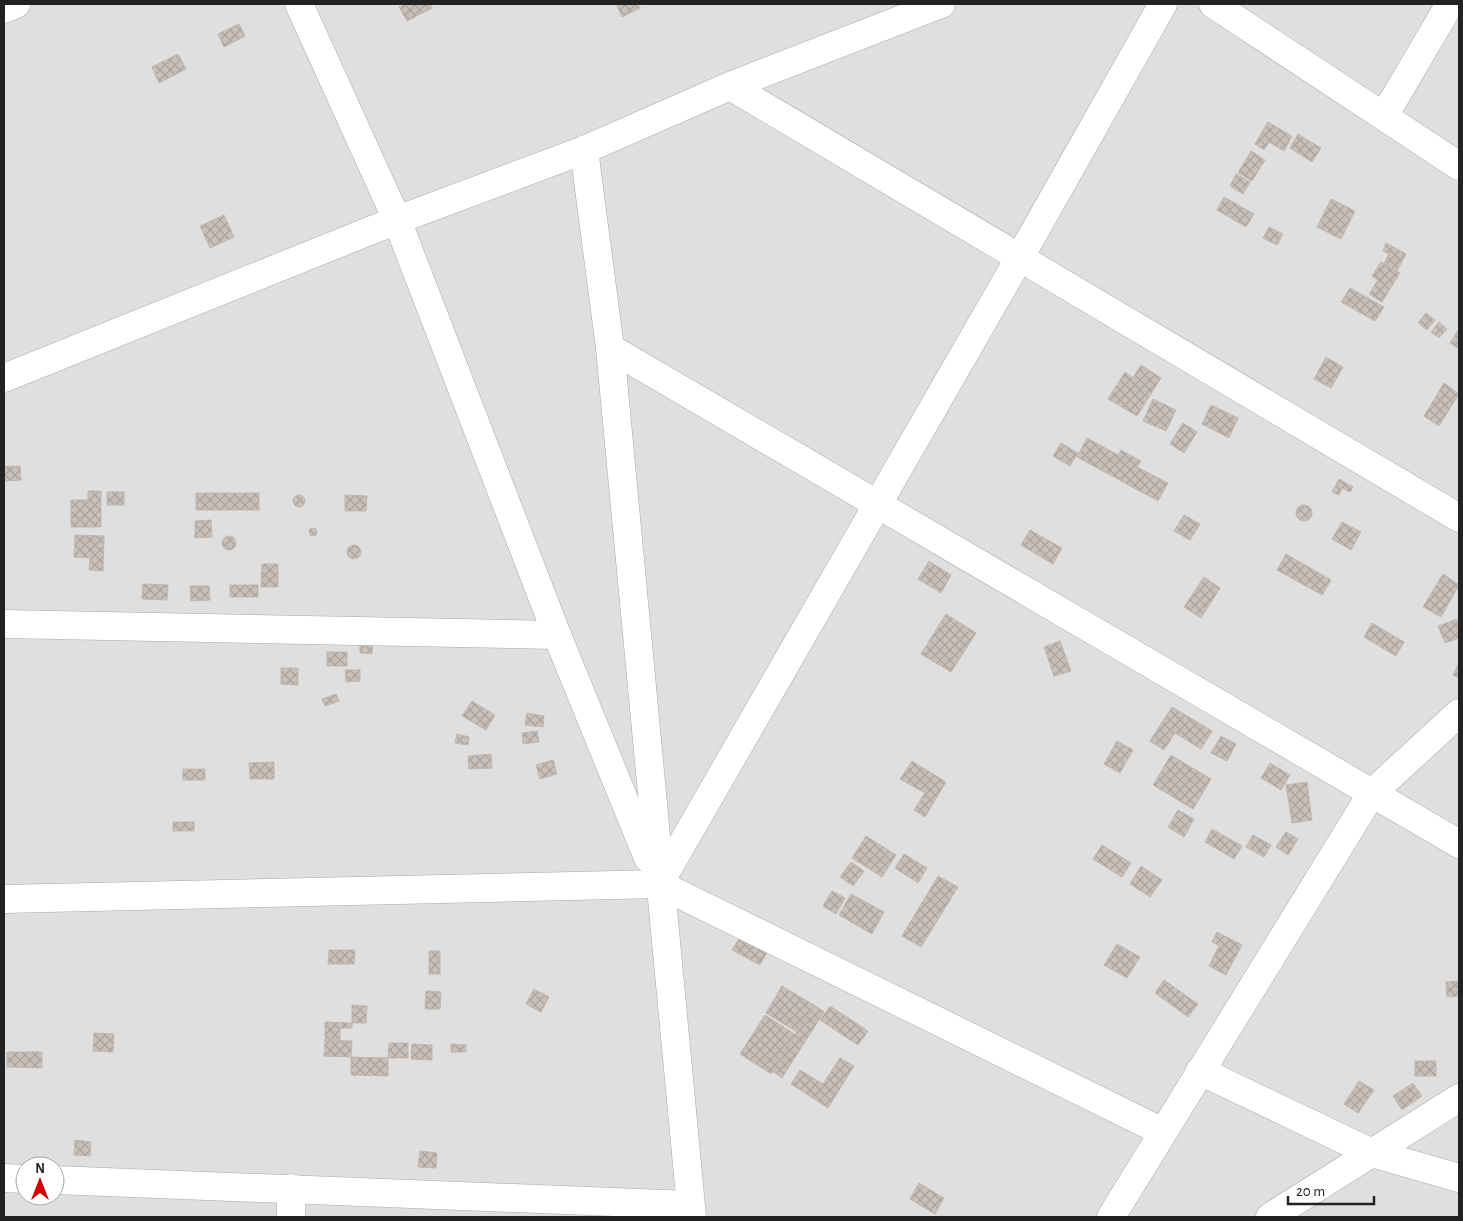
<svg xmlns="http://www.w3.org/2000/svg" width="1463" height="1221" viewBox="0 0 1463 1221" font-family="'Alegreya Sans',sans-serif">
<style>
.residential{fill:#e0dfdf;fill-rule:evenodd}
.building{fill:url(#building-cross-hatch);stroke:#c4b6ab}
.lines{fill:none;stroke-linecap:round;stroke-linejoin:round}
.minor-casing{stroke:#a9a9a9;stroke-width:29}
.minor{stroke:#fff;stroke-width:28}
</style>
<defs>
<pattern id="building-cross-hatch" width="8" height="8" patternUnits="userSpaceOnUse" patternTransform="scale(1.25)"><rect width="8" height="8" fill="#c7bfb8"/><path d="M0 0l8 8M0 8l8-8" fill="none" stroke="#aba49e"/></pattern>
</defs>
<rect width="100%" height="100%" fill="#f2efe9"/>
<path class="residential" d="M4 4H1459V1217H4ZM25 1166H55V1196H25Z"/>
<g class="building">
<path d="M406 4H430L432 8 407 21 399 7Z"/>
<path d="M616 4H638L640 8 622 17Z"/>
<path d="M239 24 245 36 224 47 218 34Z"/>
<path d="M178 54 186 69 159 83 152 67Z"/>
<path d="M1268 122 1292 136 1284 151 1269 142 1264 150 1255 144Z"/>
<path d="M1298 134 1321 148 1312 162 1290 148Z"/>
<path d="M1251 151 1265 160 1252 181 1238 173Z"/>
<path d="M1236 174 1250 182 1243 194 1230 186Z"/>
<path d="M1224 197 1254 214 1246 227 1217 210Z"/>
<path d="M1331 199 1355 211 1341 239 1317 227Z"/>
<path d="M224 215 234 237 210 248 200 226Z"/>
<path d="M1269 227 1283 234 1277 245 1263 238Z"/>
<path d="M1386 243 1406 254 1397 271 1384 263 1389 254 1383 251Z"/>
<path d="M1381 262 1400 273 1382 302 1369 294 1378 280 1372 276Z"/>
<path d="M1350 288 1384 307 1375 321 1341 302Z"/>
<path d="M1426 313 1435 320 1427 330 1418 323Z"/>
<path d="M1439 322 1447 329 1439 338 1431 332Z"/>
<path d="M1459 329V349L1450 343Z"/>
<path d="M1326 357 1343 367 1331 388 1314 379Z"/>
<path d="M1141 365 1161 378 1137 416 1108 399 1125 372 1133 378Z"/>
<path d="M1444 383 1459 394 1439 426 1424 416Z"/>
<path d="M1153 399 1176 410 1166 431 1143 421Z"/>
<path d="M1211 405 1238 418 1229 438 1202 424Z"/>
<path d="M1183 423 1197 432 1184 453 1170 444Z"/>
<path d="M1087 438 1118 455 1121 450 1141 461 1137 467 1168 483 1158 501 1077 457Z"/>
<path d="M1061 443 1078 453 1070 466 1053 456Z"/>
<path d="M20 466 21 480 4 481V467Z"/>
<path d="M1339 479 1353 487 1350 492 1342 488 1339 495 1332 492Z"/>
<path d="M88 491H101V527H71V500H88Z"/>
<rect x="107" y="492" width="17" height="13"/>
<rect x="196" y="493" width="63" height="17"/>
<circle cx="299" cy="501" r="6"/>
<path d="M345 495 367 496 366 511H345Z"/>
<circle cx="1304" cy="513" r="8"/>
<path d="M1184 515 1200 524 1190 540 1174 531Z"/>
<path d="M211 520 212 537 195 538V521Z"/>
<path d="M1342 522 1361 532 1351 550 1332 539Z"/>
<circle cx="313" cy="532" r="4"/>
<path d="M1030 530 1062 548 1053 564 1021 545Z"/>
<path d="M75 535 104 536 103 571 89 570 90 558 74 557Z"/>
<circle cx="229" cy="543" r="7"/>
<circle cx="354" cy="552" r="7"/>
<path d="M1286 554 1331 580 1322 595 1277 570Z"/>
<path d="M929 561 951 575 941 593 918 579Z"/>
<path d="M262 564H278V587H261Z"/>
<path d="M1443 574 1459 585 1441 617 1423 607Z"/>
<path d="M1204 577 1220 588 1201 618 1184 607Z"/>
<path d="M143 584 168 585 167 600 142 599Z"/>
<rect x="230" y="585" width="28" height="12"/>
<path d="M190 586H209L210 600 191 601Z"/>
<path d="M946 614 976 633 951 672 921 654Z"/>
<path d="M1457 619 1459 638 1445 643 1438 626Z"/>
<path d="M1372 623 1404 642 1396 656 1364 637Z"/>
<path d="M373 634 372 654 360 653V645L356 644Z"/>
<path d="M1060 641 1071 671 1054 676 1044 647Z"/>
<rect x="327" y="652" width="20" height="14"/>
<path d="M1459 663V678L1453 675Z"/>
<path d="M281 668H298V685L281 684Z"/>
<path d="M345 670H360V681L346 682Z"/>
<path d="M336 694 339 701 325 706 322 699Z"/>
<path d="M472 701 495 715 486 730 462 716Z"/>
<path d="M1172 707 1212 731 1201 749 1175 733 1164 750 1150 741Z"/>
<path d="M527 713 544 716 543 727 525 725Z"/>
<path d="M537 731 539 742 523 744 522 733Z"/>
<path d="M457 734 469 737 468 745 455 743Z"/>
<path d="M1221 736 1236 744 1227 761 1211 753Z"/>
<path d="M1117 741 1133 750 1120 773 1104 764Z"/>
<path d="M491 754 492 768 469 769 468 756Z"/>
<path d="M1171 755 1211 779 1193 809 1153 785Z"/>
<path d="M553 760 557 774 540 779 536 765Z"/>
<path d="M912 761 946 782 925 817 914 810 925 793 900 779Z"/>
<path d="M274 762V779H250L249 763Z"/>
<path d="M1270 763 1290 775 1281 790 1261 778Z"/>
<rect x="183" y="769" width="22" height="11"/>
<path d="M1307 782 1312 820 1292 823 1286 785Z"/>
<path d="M1178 810 1194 819 1184 837 1168 827Z"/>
<rect x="173" y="822" width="21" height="9"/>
<path d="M1212 829 1242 846 1234 859 1205 842Z"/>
<path d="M1286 832 1298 839 1288 855 1276 847Z"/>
<path d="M1253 835 1271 845 1264 857 1246 847Z"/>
<path d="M866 836 896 855 882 877 852 858Z"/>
<path d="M1102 845 1131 863 1122 877 1093 859Z"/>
<path d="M904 854 927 868 918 883 895 868Z"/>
<path d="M851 862 864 871 853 886 840 877Z"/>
<path d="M1141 866 1162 880 1150 897 1130 884Z"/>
<path d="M938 876 958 887 921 947 902 936Z"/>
<path d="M832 891 845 898 836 914 823 906Z"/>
<path d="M851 894 884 912 872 934 839 915Z"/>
<path d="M1217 932 1242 945 1226 975 1209 966 1219 946 1212 942Z"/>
<path d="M742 934 769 949 760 965 732 950Z"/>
<path d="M1117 944 1140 957 1127 978 1104 965Z"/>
<path d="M329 950H355L354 964H328Z"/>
<rect x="429" y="951" width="11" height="23"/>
<path d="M1164 980 1198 1004 1188 1017 1155 993Z"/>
<path d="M1459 981V996L1447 997 1446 982Z"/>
<path d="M782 986 814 1005 797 1032 766 1013Z"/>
<path d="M534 989 549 997 541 1012 526 1004Z"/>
<path d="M426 991 441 992 440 1009H425Z"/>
<path d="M352 1005 367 1006 366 1023H352Z"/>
<path d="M814 1005 824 1012 782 1078 772 1071Z"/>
<path d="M830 1006 868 1031 858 1045 820 1020Z"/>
<path d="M765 1015 796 1035 771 1074 740 1054Z"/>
<path d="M325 1022 352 1023V1028H340V1040H325Z"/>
<path d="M94 1033 114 1034 113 1052 93 1051Z"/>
<path d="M325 1040 352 1041 351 1057 324 1056Z"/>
<path d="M389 1043H408V1058H388Z"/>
<path d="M412 1044 432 1045V1060L411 1059Z"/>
<path d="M451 1044 466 1045V1052H451Z"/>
<path d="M7 1052H42V1068L7 1067Z"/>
<path d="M351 1057 388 1058V1076L351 1075Z"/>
<path d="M840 1058 854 1066 828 1108 791 1084 800 1070 823 1084Z"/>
<rect x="1415" y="1061" width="21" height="15"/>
<path d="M1359 1081 1374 1090 1358 1113 1344 1104Z"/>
<path d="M1413 1083 1422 1096 1402 1110 1393 1096Z"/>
<path d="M75 1140 91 1142 90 1156 74 1155Z"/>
<path d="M420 1151 437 1153 436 1168 418 1167Z"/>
<path d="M919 1183 944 1198 935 1214 910 1199Z"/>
</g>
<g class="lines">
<g class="minor-casing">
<g id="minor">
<path d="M299 4 397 220 557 635 648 858"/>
<path d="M1213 4 1459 166"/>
<path d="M4 9 16 4"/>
<path d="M730 86 1459 518"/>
<path d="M1384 116 1450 4"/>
<path d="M584 150 610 348 692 1217"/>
<path d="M610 348 1459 844"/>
<path d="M4 378 397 220 584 150 730 86 941 4"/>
<path d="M4 624 557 635"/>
<path d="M659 884 1020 257 1163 4"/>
<path d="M4 899 659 884 1163 1132"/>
<path d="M1200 1071 1372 1153 1459 1178"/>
<path d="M4 1178 25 1179"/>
<path d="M55 1180 689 1205"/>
<path d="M291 1217V1188"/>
<path d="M1111 1217 1372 793 1459 713"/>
<path d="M1270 1217 1459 1098"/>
</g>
</g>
<use href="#minor" class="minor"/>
</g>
<rect width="1463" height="1221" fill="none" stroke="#222222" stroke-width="10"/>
<g transform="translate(40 1181)"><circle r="24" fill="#ffffff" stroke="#a7a7a7"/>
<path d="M0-4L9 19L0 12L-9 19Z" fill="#d40000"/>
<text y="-8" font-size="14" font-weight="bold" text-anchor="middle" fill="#222222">N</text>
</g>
<path d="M1288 1196v8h86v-8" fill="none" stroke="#222222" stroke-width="2.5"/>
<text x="1296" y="1196" font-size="15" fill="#222222" stroke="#ffffff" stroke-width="4" paint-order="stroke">20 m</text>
</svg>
